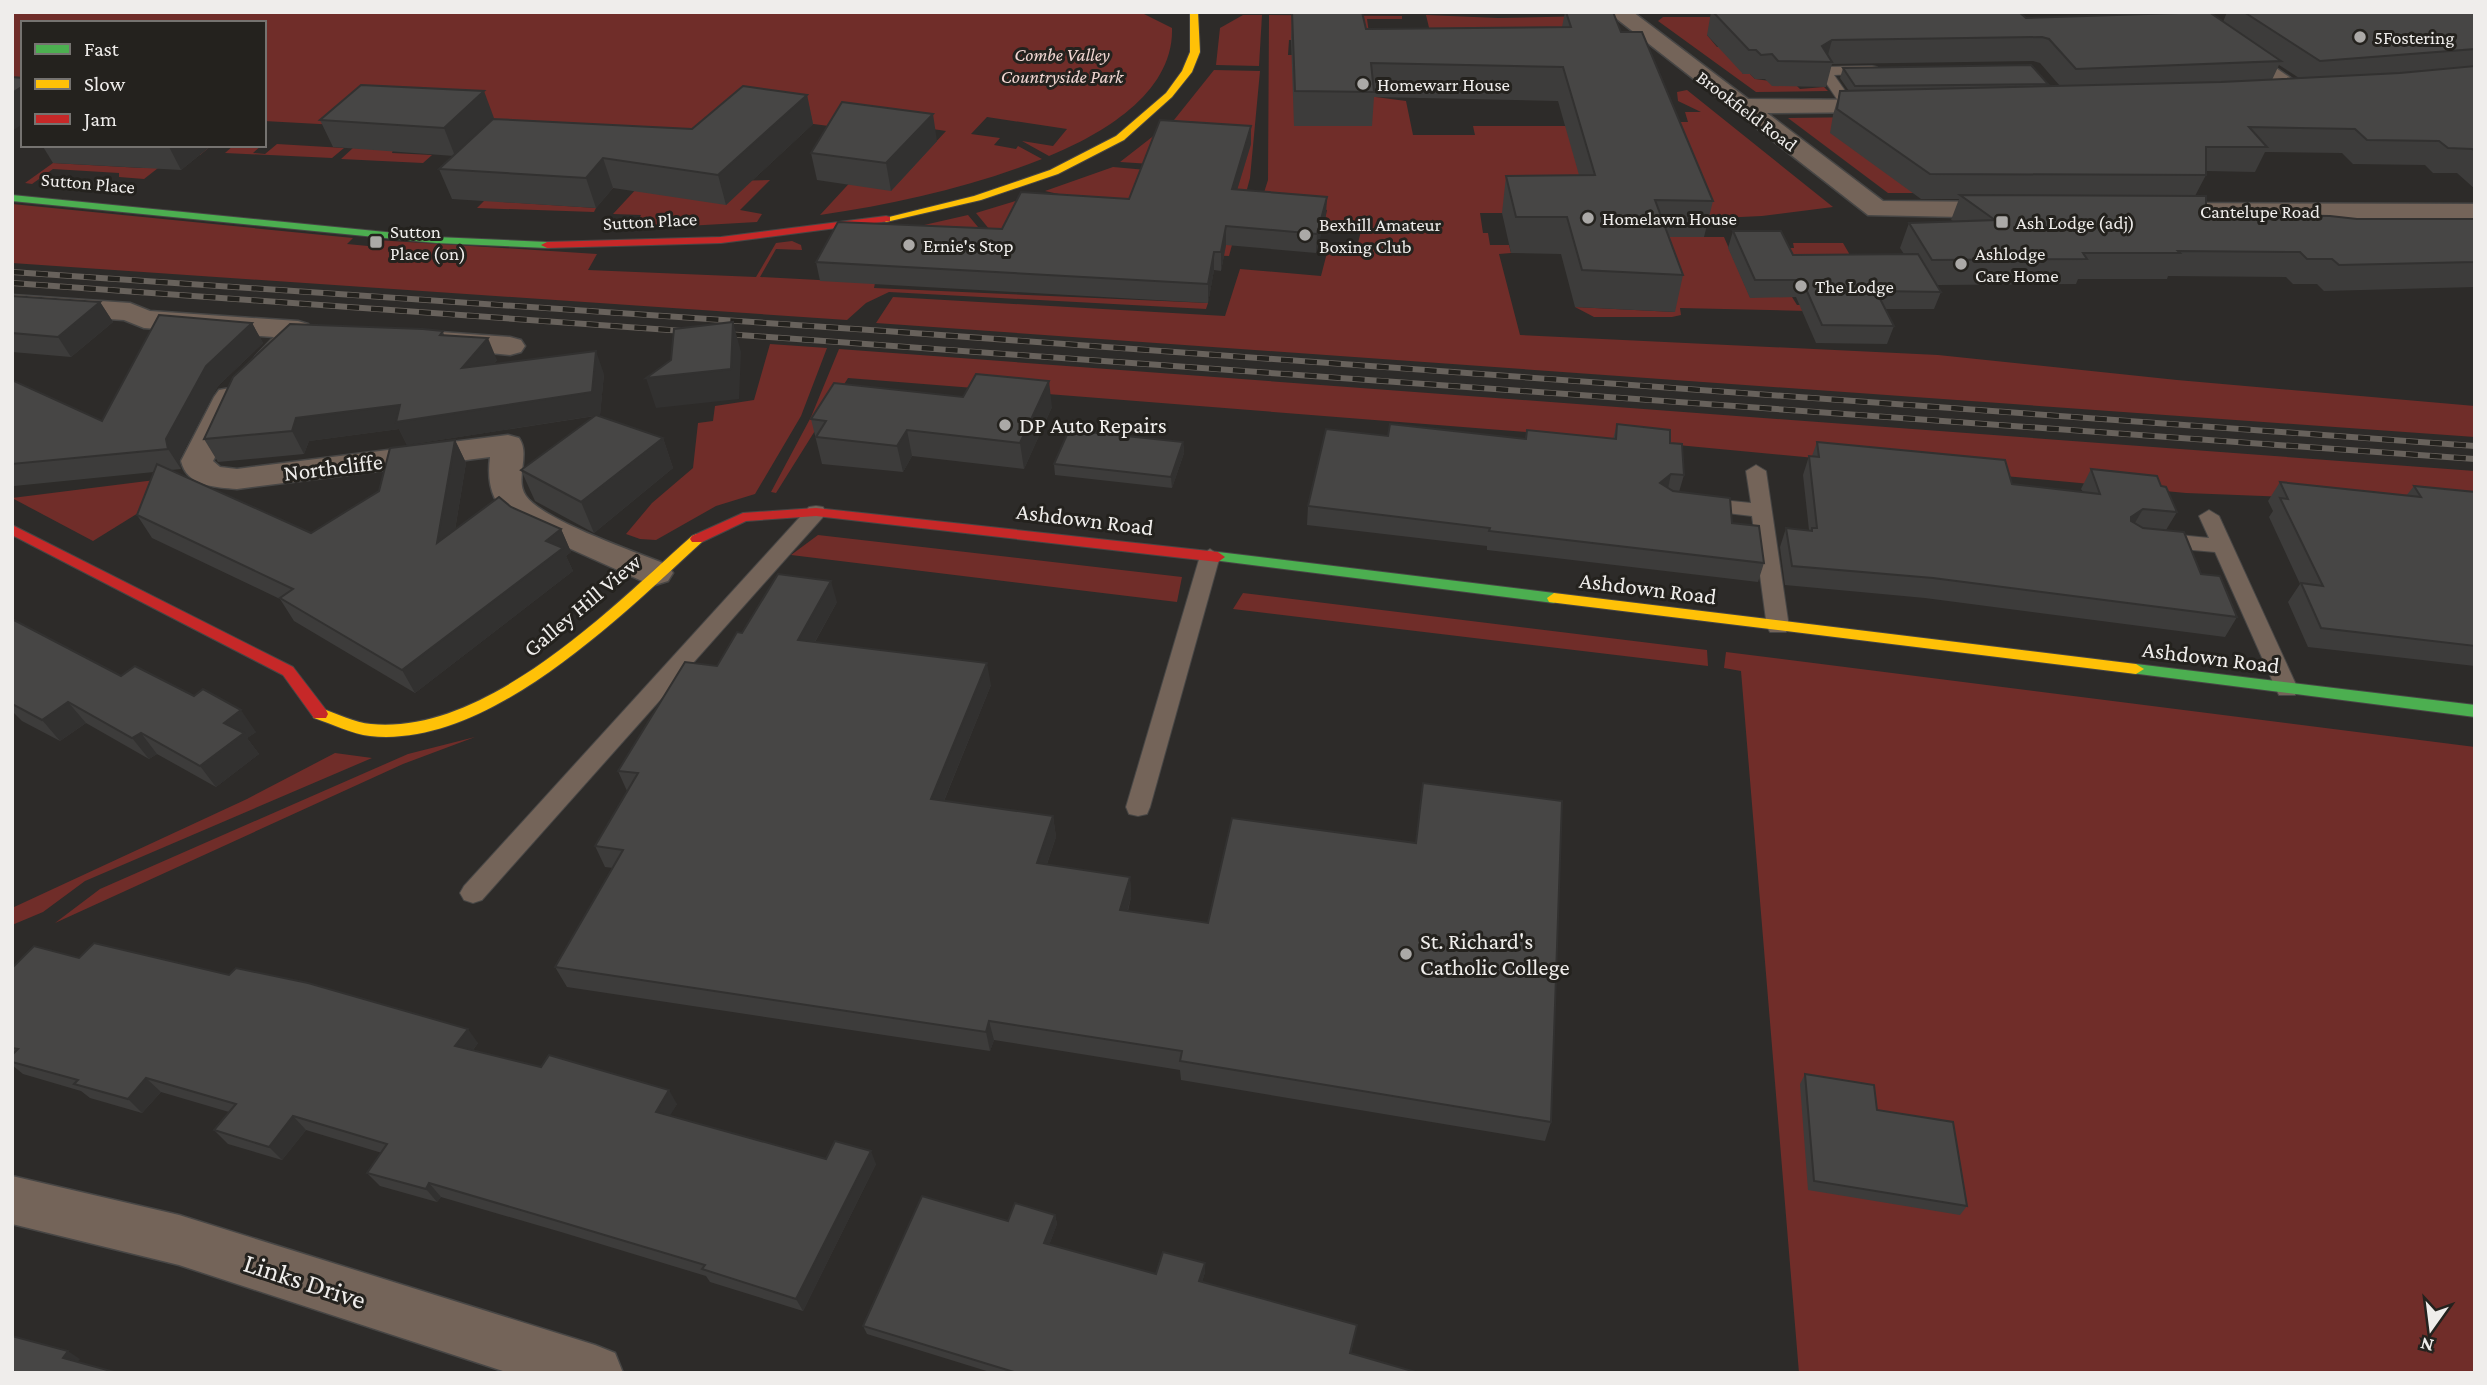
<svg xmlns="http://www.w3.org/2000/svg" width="2487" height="1385" viewBox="0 0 2487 1385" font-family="'Crimson Pro',serif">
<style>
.green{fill:#702d29}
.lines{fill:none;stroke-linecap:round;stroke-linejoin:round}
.lane-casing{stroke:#474645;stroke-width:2}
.street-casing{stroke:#474645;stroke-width:3}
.fast-casing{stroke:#474645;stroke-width:2}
.slow-casing{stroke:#474645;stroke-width:2}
.jam-casing{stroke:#474645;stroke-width:2}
.lane{fill:#746459;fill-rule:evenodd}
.street{fill:#746459;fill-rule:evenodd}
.fast{fill:#4caf50;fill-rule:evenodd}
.slow{fill:#ffc107;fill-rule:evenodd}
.jam{fill:#c62828;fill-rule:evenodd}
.rail-casing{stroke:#68625c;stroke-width:6}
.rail{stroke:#24221e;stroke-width:4.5;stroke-dasharray:12;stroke-linecap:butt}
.wall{fill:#3d3c3b;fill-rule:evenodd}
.shaded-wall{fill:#323130}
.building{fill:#474645;stroke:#323130;stroke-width:2}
.poi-dot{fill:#aba9a7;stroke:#24221e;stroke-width:2.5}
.labels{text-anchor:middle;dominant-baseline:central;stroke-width:6;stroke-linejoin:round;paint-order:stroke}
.far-poi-label{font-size:19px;fill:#efedeb;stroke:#24221e;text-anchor:start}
.far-park-label{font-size:19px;font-style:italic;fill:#f1d6d2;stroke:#24221e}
.far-street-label{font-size:19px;fill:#efedeb;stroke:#24221e}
.poi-label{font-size:23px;fill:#efedeb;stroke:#24221e;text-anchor:start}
.street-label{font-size:23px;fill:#efedeb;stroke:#24221e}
.near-street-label{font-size:28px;fill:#efedeb;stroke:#24221e}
</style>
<rect width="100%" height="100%" fill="#2d2b29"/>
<g class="green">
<path d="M12 12H1140L1172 28C1174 93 1102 134 1049 156L1022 141 1053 146 1067 129 987 117 971 134 1000 138 994 145 1016 149 1018 146 1042 159C971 187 896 204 820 215L856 176 899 182 946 131 906 125 882 133 806 123 726 181 770 180 740 210 762 214 757 222 634 229 641 215 613 214 639 186 618 183 612 189 503 202 596 208 594 212 477 208 515 170 476 135 493 118 356 126 264 121V23H23V104L12 108Z"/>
<path d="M1243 15H1262L1259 66 1216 65 1220 28Z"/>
<path d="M1269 15 1402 16V19H1367L1371 47 1358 39 1289 40 1288 55H1295L1293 86 1406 101 1413 135H1475L1473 126H1574L1594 191 1556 213H1480L1483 233H1488L1490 245H1509L1511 253 1499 254 1520 335 1938 355 2177 380 2475 406V437L876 323 893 297 1225 316 1240 269 1321 276 1329 245 1357 247 1362 227 1324 223 1327 210 1260 205 1268 180Z"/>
<path d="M1426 15 1498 18 1591 16 1639 53 1437 61Z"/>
<path d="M1663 17H2009L1707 35 1717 47 1728 46 1743 74H1750L1755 79 1795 84 1800 89 1824 87 1828 91 1756 92 1658 21Z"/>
<path d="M1214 70 1260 71 1250 178 1229 256 910 243 924 225 968 215 988 239 1147 243 1151 164 1120 162 1174 120Z"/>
<path d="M1687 90 1833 207 1762 216 1697 219 1659 122H1688L1685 112H1701L1678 101 1677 92Z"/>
<path d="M1866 117 1918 193H1888L1788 118Z"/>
<path d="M277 144 344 148 332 158 225 153 234 145H262L253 153 265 154Z"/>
<path d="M212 145 200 155 176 154 144 179 119 177V173L53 169 32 184 25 183 53 163 142 168 163 152Z"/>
<path d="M353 148 393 150 392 153 432 155 423 163 341 159Z"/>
<path d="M1113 167 1169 172 1154 215 1045 191Z"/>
<path d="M1032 196 1012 233 994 235 976 213Z"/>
<path d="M12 204 353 238 347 244 368 246 376 240 597 254 588 270 756 277 776 243 792 241 801 245 802 250 776 249 760 277 875 283 874 288 1208 303 1206 309 889 292 866 303 847 320 12 263Z"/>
<path d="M1640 237H1724L1750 297H1792L1797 305H1813L1807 272 1776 248H1794L1793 243H1843L1872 293 1849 312 1680 308 1681 315 1672 317H1594L1575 307 1674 312Z"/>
<path d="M770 344 827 348 801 416 755 494 716 506 656 540 640 539 626 534 652 503 693 468 698 423 713 421 715 406 754 400Z"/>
<path d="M839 349 2475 471V504L2186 493 1625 440 848 378 776 493 771 492 811 417Z"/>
<path d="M171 478 164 497 93 541 12 498Z"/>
<path d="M818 535 1182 577 1177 602 791 555Z"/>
<path d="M1243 593 1707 650 1708 666 1233 609Z"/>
<path d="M1726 652 2475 747V1373H1799L1741 671 1724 668Z"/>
<path d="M475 737 403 764 55 923 100 889 408 754Z"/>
<path d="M335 753 372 758 85 881 43 912 12 925V908L247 799Z"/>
</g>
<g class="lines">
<g class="lane-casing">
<g id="lane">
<path d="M1872 66 1877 67V73L1834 75 1855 105 1848 109 1843 108 1818 71 1825 67Z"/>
<path d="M1756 465 1766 471 1789 627 1786 632H1770L1767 627 1752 516 1702 510 1692 504 1702 498 1751 503 1746 471Z"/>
<path d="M816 506 823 507 826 512 823 517 482 900 473 903 464 900 460 893 464 886 809 507Z"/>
<path d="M2209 510 2219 516 2298 689 2295 695H2279L2276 689 2215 552 2159 547 2149 540 2159 533 2209 538 2199 516Z"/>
<path d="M1210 549 1220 556 1150 807 1147 814 1138 816 1129 814 1126 807 1200 556Z"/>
</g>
</g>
<g class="street-casing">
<g id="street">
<path d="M1608 12H1633L1748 99 1894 100 1898 105 1894 110 1886 112 1767 113 1883 201 2009 202 2018 204 2022 210 2018 216 2009 218 1868 215Z"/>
<path d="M2168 12H2194L2314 94 2310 99H2294Z"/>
<path d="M2153 203 2475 204V220L2144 217 2140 211 2144 205Z"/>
<path d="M12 295 130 303 150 311 298 321 308 324 313 330C300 348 282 369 259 363L255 357 274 337 144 328 124 320 12 313Z"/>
<path d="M440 332 510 337 521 340 525 346 521 352 510 355 429 347 425 341 429 335Z"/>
<path d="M230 388 241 390 246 397 213 461 220 467 237 469 508 435 519 438C531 455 514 479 526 496 544 521 636 552 668 565L673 573 668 581 655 585 642 581 522 527C495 508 486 490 490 457L237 489C215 487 187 487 181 461L214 397 219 390Z"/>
<path d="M12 1176 179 1215 595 1345 615 1353 623 1373H509L179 1265 12 1224Z"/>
</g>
</g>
<g class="fast-casing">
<g id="fast">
<path d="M12 195 436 237 547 242 553 245 547 248 436 243 12 201Z"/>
<path d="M1218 552 1554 593 1561 598 1554 603 1213 560 1211 557Z"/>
<path d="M2136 664 2475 705V717L2131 673 2128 669Z"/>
</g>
</g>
<g class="slow-casing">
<g id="slow">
<path d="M1190 12H1198L1200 52 1192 72 1172 97 1124 140 1058 174 981 200 886 222 881 219 974 196 1050 170 1116 136 1166 93 1182 71 1190 52Z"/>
<path d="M697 534 704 539 702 542C621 616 488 749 370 736 352 734 332 724 314 718L312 714 320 708C336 713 355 723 371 724 487 735 612 607 692 536Z"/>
<path d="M1554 593 2136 664 2144 669 2136 674 1549 602 1547 598Z"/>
</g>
</g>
<g class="jam-casing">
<g id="jam">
<path d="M886 216 890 217V221L721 243 547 248 541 245 547 242 721 237Z"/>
<path d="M816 508 1218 552 1225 557 1218 562 816 516 746 521 702 542H692L690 539 692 536 743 513Z"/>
<path d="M12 525 293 667 326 710 328 714 326 718H314L283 675 12 535Z"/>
</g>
</g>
<use href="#lane" class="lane"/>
<use href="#street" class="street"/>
<use href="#fast" class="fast"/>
<use href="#slow" class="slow"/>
<use href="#jam" class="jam"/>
<g class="rail-casing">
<g id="rail">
<path d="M12 272 885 331 2475 446"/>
<path d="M12 283 2475 459"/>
</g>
</g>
<use href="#rail" class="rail"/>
</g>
<g class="wall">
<path d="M1292 12 1366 29 1562 27 1565 12H1613L1621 32 1713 201 1704 237H1669L1683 275 1675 312 1575 307 1561 254 1511 253 1502 213 1506 176 1579 175 1558 101 1374 97 1372 126H1294L1291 39Z"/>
<path d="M1711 12H2019L2026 18 2223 22 2227 12H2475V189L2457 173H2433L2425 165 2353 164 2342 153 2265 152 2255 172 2206 171V175L2195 196 2206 214 2357 219H2475V287L2324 291 2317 284H2293L2286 277 2168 276 2167 279H2078L2076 284 1937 285 1941 292 1934 309H1885L1894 326 1887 344 1816 343 1796 297 1750 298 1728 248 1733 231 1793 255 1904 254 1900 248 1909 223 1953 221 1951 220 1959 199H1921L1830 133 1833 115 1840 91H1849L1840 78 1843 68 2048 84 2047 86H2060L2040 63 2033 61 1832 64 1826 87 1772 86 1765 79H1755L1750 74H1743L1707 35ZM2279 65 2299 78 2272 80Z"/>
<path d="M807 95 813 124 726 205 613 188 596 208 452 199 439 169 454 156 333 147 320 120 494 118 483 129H692Z"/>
<path d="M937 141 891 191 817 180 811 153Z"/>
<path d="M1251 144 1237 189 1326 215 1316 253 1226 245 1221 271 1214 270 1208 303 820 281 816 262 1002 229 1129 199Z"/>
<path d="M42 145H212L181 170 53 163Z"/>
<path d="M12 296 100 302 113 322 71 357 12 352Z"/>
<path d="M252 323 263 343 218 386 179 460 181 469 171 470 311 533 379 491 455 440 466 463 455 530 511 507 561 529 571 552 566 556 573 571 415 693 294 621 280 599 152 538 137 515 154 472 14 486 12 485V380L102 421Z"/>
<path d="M443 331 444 335 497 360 494 364 604 374 600 415H597L663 438 673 468 594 533 535 501 521 470 595 416 407 445 399 429 309 441 304 454 218 462 204 439Z"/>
<path d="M1052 407 1024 469 912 456 903 472 822 464 811 419Z"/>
<path d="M1617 424 1670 443 1684 475 1679 492 1732 523 1764 563 1758 582 1487 550V546L1307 525 1308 506 1388 436 1525 439 1527 430 1613 439Z"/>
<path d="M1183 442 1184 453 1172 488 1055 475 1054 464Z"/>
<path d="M1817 442 2012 484 2083 492 2081 489 2091 469 2161 486 2177 512 2166 530 2237 617 2225 637 1925 598 1785 585 1780 547 1786 528 1809 530 1803 475 1809 456H1812Z"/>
<path d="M2280 482 2406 496 2414 486 2475 492V666L2308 647 2288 602 2300 584 2269 517 2273 511 2268 501Z"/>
<path d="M837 602 815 642 991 685 944 801 1053 816 1056 837 1047 864 1130 877 1131 897 1128 911 1551 1122 1545 1141 1181 1080 1180 1070 994 1040 990 1051 567 987 555 967 613 868 605 867 595 846 627 791 618 771 717 666 742 633Z"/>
<path d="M12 619 121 676 256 732 247 738 259 754 216 787 157 754 149 759 86 723 60 741 22 721 12 711Z"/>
<path d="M79 958 478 1043 473 1050 677 1104 669 1116 826 1159 876 1164 803 1311 710 1282 706 1276 561 1232 441 1197 437 1202 380 1186 367 1173 382 1153 306 1130 282 1160 228 1144 214 1130 229 1112 161 1092 142 1113 90 1098 81 1091 23 1074 12 1065V968Z"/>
<path d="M1805 1074 1877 1110 1967 1206 1960 1215 1808 1190 1800 1084Z"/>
<path d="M1055 1215 1057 1224 1049 1245 1156 1274 1205 1272 1202 1282 1355 1334 1351 1353 1419 1373H993L867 1334 863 1326 1008 1221Z"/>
</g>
<g class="shaded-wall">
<path d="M1832 40 1826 62 1822 46Z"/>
<path d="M23 86V124L12 131V93Z"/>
<path d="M484 91 494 118 455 156 444 128Z"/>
<path d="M807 95 813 124 726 205 718 175Z"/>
<path d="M933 114 937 141 891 191 886 163Z"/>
<path d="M1251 126V144L1232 207V189Z"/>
<path d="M168 145H212L181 170Z"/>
<path d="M603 158 613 188 596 208 586 178Z"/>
<path d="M1327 197 1326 215 1316 253 1317 234Z"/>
<path d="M1226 226V245L1221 271V252Z"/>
<path d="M1214 252V270L1208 303V284Z"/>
<path d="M100 302 113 322 71 357 58 337Z"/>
<path d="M733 322 741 352 739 399 656 408 646 378Z"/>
<path d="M252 323 263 343 218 386 179 460 181 469 168 449 166 439 206 366Z"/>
<path d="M488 338 497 360 472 390 462 368Z"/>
<path d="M596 351 604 374 600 415 407 445 399 429 309 441 304 454 292 431 296 418Z"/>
<path d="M1049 381 1052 407 1024 469 1020 443Z"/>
<path d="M907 430 912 456 903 472 897 446Z"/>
<path d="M663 438 673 468 594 533 581 502Z"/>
<path d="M455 440 466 463 449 566 437 543Z"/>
<path d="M1183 442 1184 453 1172 488 1171 477Z"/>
<path d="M1671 474 1667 493 1660 483Z"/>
<path d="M2143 509 2132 528 2131 517Z"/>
<path d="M561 529 571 552 566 556 573 571 415 693 402 670 546 541Z"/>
<path d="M831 581 837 602 804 661 798 640Z"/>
<path d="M987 663 991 685 936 820 931 799Z"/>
<path d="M68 702 86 723 60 741 42 720Z"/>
<path d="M241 710 256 732 247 738 259 754 216 787 200 766 224 723Z"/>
<path d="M141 733 157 754 149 759 132 738Z"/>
<path d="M1053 816 1056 837 1040 884 1037 863Z"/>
<path d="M1130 877 1131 897 1122 931 1120 910Z"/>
<path d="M989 1021 994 1040 990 1051 986 1032Z"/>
<path d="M468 1029 478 1043 465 1060 455 1046Z"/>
<path d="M146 1078 161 1092 142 1113 128 1099Z"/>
<path d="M669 1090 677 1104 664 1126 656 1112Z"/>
<path d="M293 1116 306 1130 282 1160 269 1147Z"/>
<path d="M871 1151 876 1164 803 1311 796 1299Z"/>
<path d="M429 1183 441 1197 437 1202 426 1189Z"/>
<path d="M1055 1215 1057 1224 1046 1253 1044 1243Z"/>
<path d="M1205 1263V1272L1200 1290 1199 1281Z"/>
<path d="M68 1351 80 1359 75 1366 63 1358Z"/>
</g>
<g class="building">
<path d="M1292 12H1362L1366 29 1571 27 1566 12H1613L1621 32H1642L1713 201 1655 200 1683 275 1582 270 1567 217H1516L1506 176 1595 175 1563 67 1371 63 1374 92 1295 91Z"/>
<path d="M1713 12H2019L2026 18 2209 12 2281 61 2076 69 2049 39 2042 37 1832 40 1822 46 1832 62 1778 61 1772 54 1761 55 1756 50H1749Z"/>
<path d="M2244 12H2475V49L2320 61Z"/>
<path d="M2031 65 2048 84 1855 86 1843 68Z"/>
<path d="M2475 66V151L2472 149 2448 148 2439 141 2367 140 2355 129 2249 127 2267 147H2206V175L1930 174 1837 109 1840 91 2221 82 2400 73Z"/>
<path d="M12 77 23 78V86L12 93Z"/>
<path d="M361 85 484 91 444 128 320 120Z"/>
<path d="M743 86 807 95 718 175 603 158 586 178 439 169 493 119 692 129Z"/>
<path d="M842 102 933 114 886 163 811 153Z"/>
<path d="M1160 120 1251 126 1232 189 1327 197 1317 234 1226 226 1221 252H1214L1208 284 816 262 838 222 1002 229 1021 192 1129 199Z"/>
<path d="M1960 195 2206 196V214L2330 216 2357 219H2475V262L2339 265 2332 259H2307L2300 252 2178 251 2180 253H2083L2087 259 1932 260 1909 223 1995 220Z"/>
<path d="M1733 231H1781L1793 255 1918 254 1941 292 1876 291 1894 326 1822 325 1802 280H1755Z"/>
<path d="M12 296 100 302 58 337 12 333Z"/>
<path d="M159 315 252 323 206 366 166 439 168 449 12 464V380L102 421Z"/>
<path d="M733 322 731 369 646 378 671 360 674 329Z"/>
<path d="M290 324 423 329 443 331 440 335 488 338 462 368 596 351 592 392 396 422 400 405 296 418 292 431 204 439 233 377Z"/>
<path d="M976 374 1049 381 1020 443 907 430 897 446 816 437 826 421 811 419 834 383 963 397Z"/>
<path d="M596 415 663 438 581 502 521 470Z"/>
<path d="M1390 424 1526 439 1527 430 1616 439 1617 424 1670 430V443L1682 444 1684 475 1671 474 1660 483 1673 491 1730 498 1732 523 1759 526 1764 563 1489 531 1490 528 1308 506 1326 429 1388 436Z"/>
<path d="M1069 430 1183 442 1171 477 1054 464Z"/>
<path d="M455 440 437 543 499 497 511 507 561 529 546 541 563 548 402 670 280 598 293 589 137 515 157 464 311 533 379 491 390 448Z"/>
<path d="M1817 442 2005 460 2012 484 2100 494 2091 469 2157 476 2161 486 2166 487 2177 512 2143 509 2131 517V521L2143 528 2184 532 2201 574 2220 576 2237 617 1933 578 1792 566 1786 528 1812 531V528H1817L1809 456 1819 457Z"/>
<path d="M2280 482 2421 497 2414 486 2475 492V646L2321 628 2301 583 2323 586 2280 498 2288 499Z"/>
<path d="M778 574 831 581 798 640 987 663 931 799 1053 816 1037 863 1130 877 1120 910 1208 923 1232 818 1416 843 1423 783 1562 801 1551 1122 1180 1061 1182 1051 989 1021 986 1032 555 967 623 850 595 846 638 773 618 771 685 662 717 666 737 632 742 633Z"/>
<path d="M12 619 121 676 135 666 194 696 203 689 241 710 224 723 244 733 200 766 141 733 132 738 68 702 42 720 12 704Z"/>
<path d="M94 943 229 975 236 968 308 983 468 1029 455 1046 541 1067 549 1055 669 1090 656 1112 826 1159 835 1141 871 1151 796 1299 702 1269 705 1265 551 1219 429 1183 426 1189 367 1173 387 1144 293 1116 269 1147 214 1130 236 1104 146 1078 128 1099 74 1084 78 1080 12 1062V1055L18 1049 12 1048V968L34 946 79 958Z"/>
<path d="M1805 1074 1874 1085 1877 1110 1953 1122 1967 1206 1814 1181Z"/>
<path d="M922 1196 1008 1221 1015 1203 1055 1215 1044 1243 1156 1274 1163 1252 1205 1263 1199 1281 1357 1325 1350 1353 1419 1373H1014V1372L863 1326Z"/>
<path d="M12 1336 68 1351 63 1358 118 1373H12Z"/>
</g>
<g class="poi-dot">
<circle cx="2360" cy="37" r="7"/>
<circle cx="1363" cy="84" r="7"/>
<circle cx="1588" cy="218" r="7"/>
<rect x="1995" y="215" width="14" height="14" rx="3.5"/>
<circle cx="1305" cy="235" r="7"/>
<rect x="369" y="235" width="14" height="14" rx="3.5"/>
<circle cx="909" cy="245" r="7"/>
<circle cx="1961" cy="264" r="7"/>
<circle cx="1801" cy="286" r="7"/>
<circle cx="1005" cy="425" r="7"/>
<circle cx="1406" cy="954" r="7"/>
</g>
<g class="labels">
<g class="far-poi-label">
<text x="2374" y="37">5Fostering</text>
<text x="1377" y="84">Homewarr House</text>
<text x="1602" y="218">Homelawn House</text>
<text x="2016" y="222">Ash Lodge (adj)</text>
<text x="1319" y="224">Bexhill Amateur<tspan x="1319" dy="22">Boxing Club</tspan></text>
<text x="390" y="231">Sutton<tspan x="390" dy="22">Place (on)</tspan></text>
<text x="923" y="245">Ernie's Stop</text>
<text x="1975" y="253">Ashlodge<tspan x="1975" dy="22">Care Home</tspan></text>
<text x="1815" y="286">The Lodge</text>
</g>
<g class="far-park-label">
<text x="1062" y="54">Combe Valley<tspan x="1062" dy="22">Countryside Park</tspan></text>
</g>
<g class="far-street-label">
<text transform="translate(1747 111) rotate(37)">Brookfield Road</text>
<text transform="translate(88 183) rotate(5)">Sutton Place</text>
<text x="2260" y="211">Cantelupe Road</text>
<text transform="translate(650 221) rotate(-3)">Sutton Place</text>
</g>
<g class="poi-label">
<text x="1019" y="425">DP Auto Repairs</text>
<text x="1420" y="941">St. Richard's<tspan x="1420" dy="26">Catholic College</tspan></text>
</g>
<g class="street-label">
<text transform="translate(333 467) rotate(-7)">Northcliffe</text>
<text transform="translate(1085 519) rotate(7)">Ashdown Road</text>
<text transform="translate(1648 588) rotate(7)">Ashdown Road</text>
<text transform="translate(582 605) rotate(-40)">Galley Hill View</text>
<text transform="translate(2211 657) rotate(7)">Ashdown Road</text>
</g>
<g class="near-street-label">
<text transform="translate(305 1281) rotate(18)">Links Drive</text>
</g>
</g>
<rect width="2487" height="1385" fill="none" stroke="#efedeb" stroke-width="28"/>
<rect x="21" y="21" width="245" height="126" fill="#24221e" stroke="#757370" stroke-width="2"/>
<rect x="35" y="44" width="35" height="10" fill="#4caf50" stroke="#757370" stroke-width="2"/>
<text x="84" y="56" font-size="21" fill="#efedeb">Fast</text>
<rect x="35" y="79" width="35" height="10" fill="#ffc107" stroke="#757370" stroke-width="2"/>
<text x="84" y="91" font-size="21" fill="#efedeb">Slow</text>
<rect x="35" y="114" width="35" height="10" fill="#c62828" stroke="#757370" stroke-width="2"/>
<text x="84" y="126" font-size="21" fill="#efedeb">Jam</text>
<g transform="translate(2431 1329) rotate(194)" stroke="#24221e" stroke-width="5" paint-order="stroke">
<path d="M0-5L12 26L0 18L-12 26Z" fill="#efedeb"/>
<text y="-10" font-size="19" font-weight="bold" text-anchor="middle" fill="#efedeb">N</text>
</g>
</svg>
